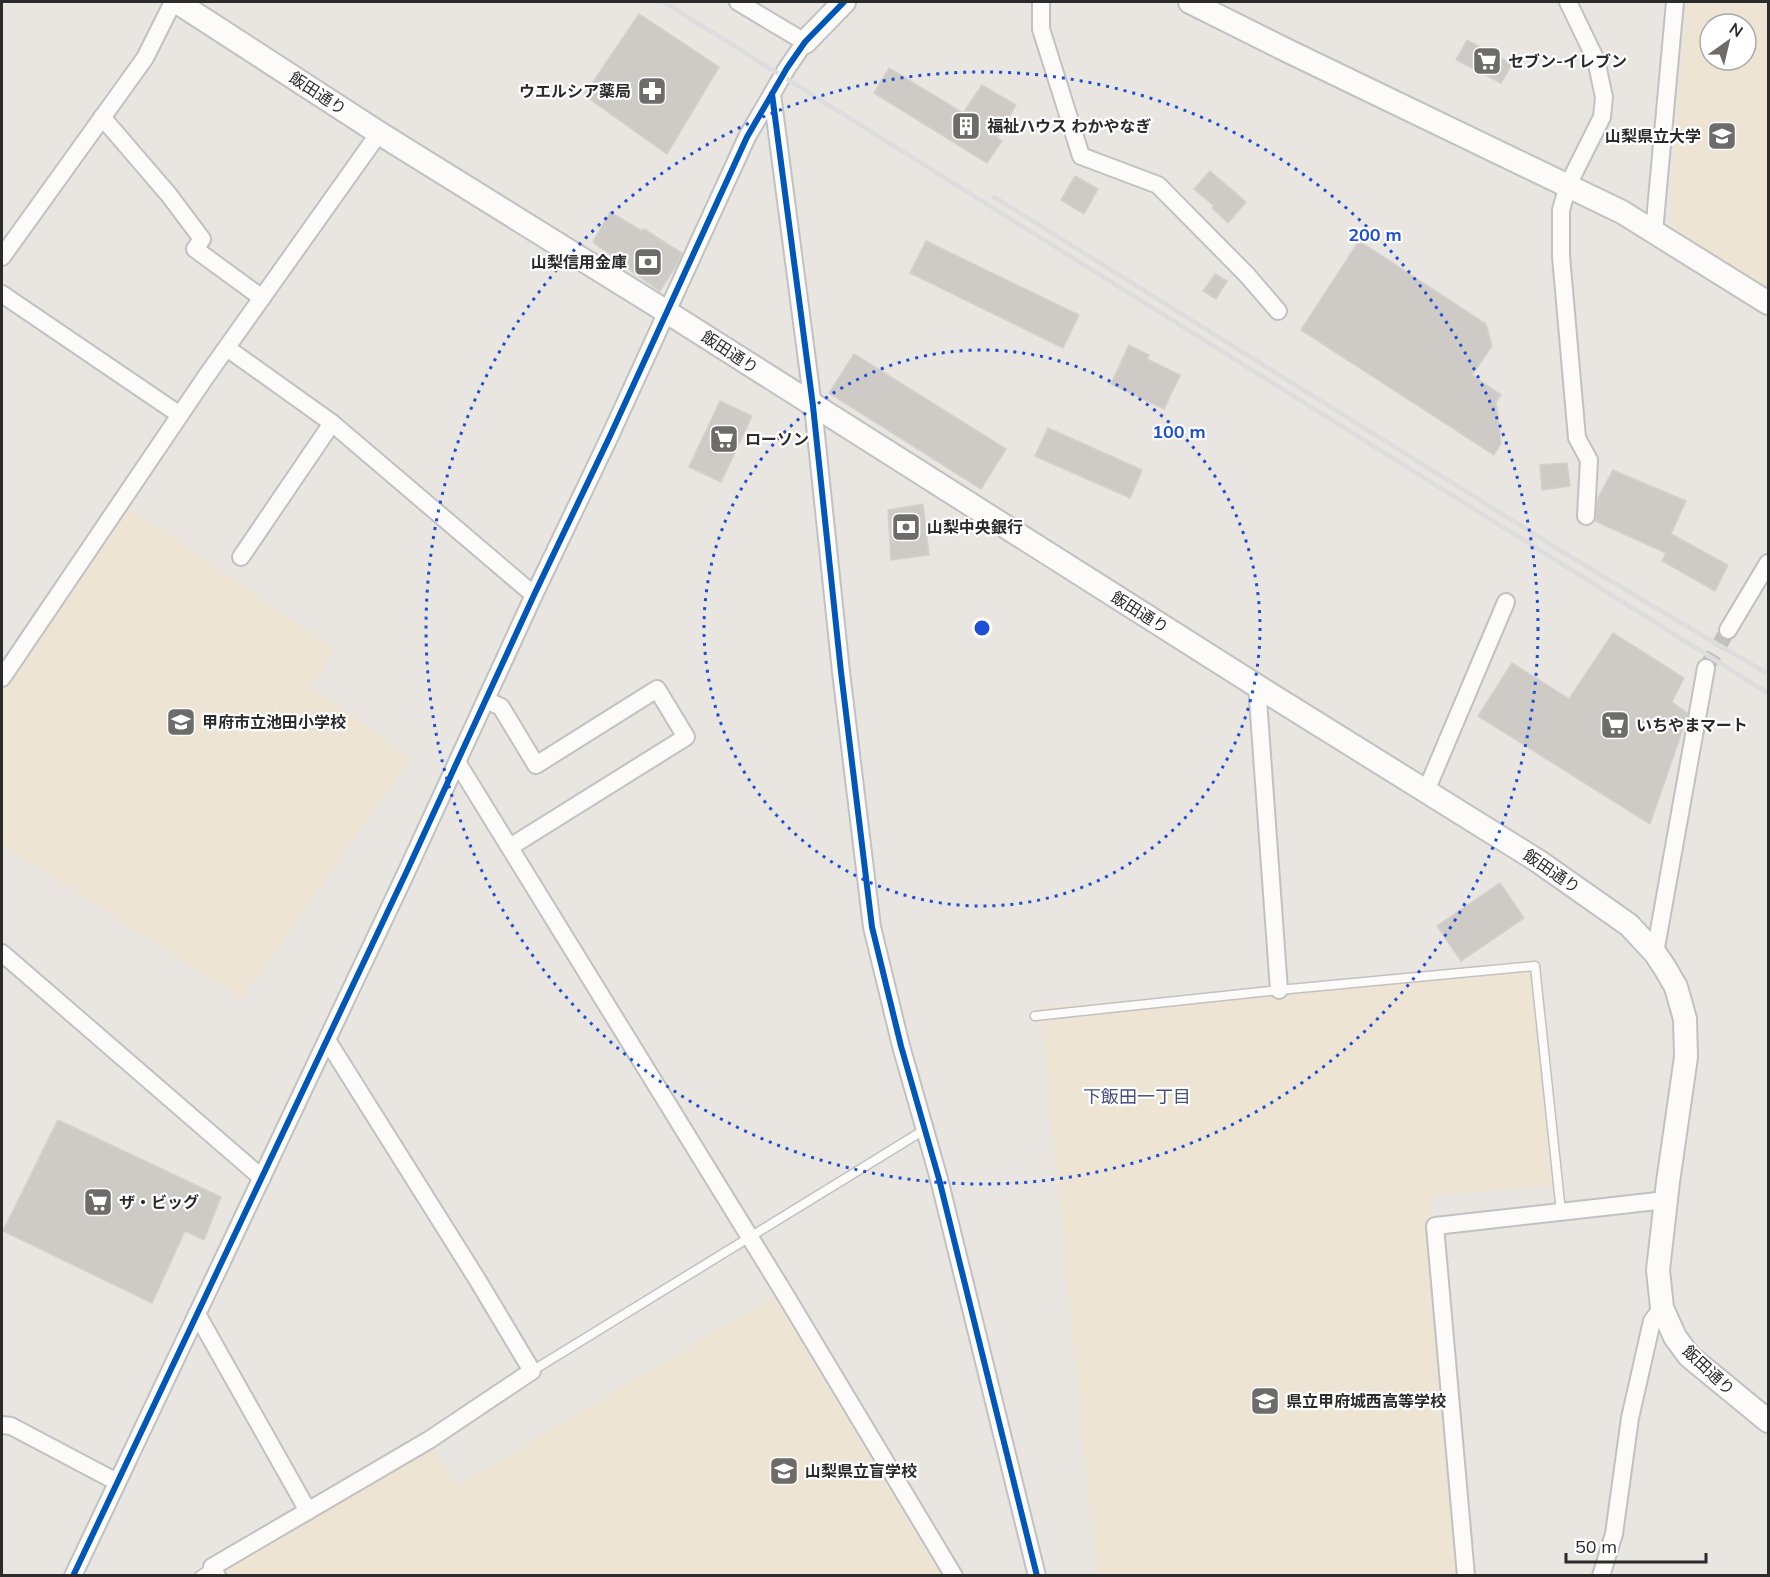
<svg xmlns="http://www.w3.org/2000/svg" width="1770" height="1577" viewBox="0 0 1770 1577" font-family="Mulish,'Noto Sans JP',sans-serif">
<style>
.education{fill:#ede4d4;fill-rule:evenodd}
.building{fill:#cecbc7;stroke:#d4d1cc;stroke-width:1.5}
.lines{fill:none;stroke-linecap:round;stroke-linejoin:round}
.street-tunnel{stroke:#c3c0bc;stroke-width:16;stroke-dasharray:16 8;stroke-linecap:butt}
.lane-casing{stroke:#c2c1c2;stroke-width:11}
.street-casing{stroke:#c2c1c2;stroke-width:20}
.secondary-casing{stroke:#c2c1c2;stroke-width:26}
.lane{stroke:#fcfbfa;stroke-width:8}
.street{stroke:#fcfbfa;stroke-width:16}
.secondary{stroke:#fcfbfa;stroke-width:22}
.rail{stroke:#dddddf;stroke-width:4.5}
.cycleway-casing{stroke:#fff;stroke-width:10}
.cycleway{stroke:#0057b8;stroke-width:6}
.ring{fill:none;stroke:#1d4ed8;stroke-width:3;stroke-dasharray:3 6}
.labels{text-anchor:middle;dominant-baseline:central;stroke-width:4.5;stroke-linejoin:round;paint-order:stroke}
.poi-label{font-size:16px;font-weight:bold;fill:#2b2b2b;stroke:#fff;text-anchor:start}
.street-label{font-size:16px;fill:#2b2b2b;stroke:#fff}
.neighbourhood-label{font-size:18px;fill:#48517e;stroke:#fff}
.centre{fill:#1d4ed8;stroke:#fff;stroke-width:3}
.ring-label{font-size:18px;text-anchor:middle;font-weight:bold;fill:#1d4ed8;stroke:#fff;stroke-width:4.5;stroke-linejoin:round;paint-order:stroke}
</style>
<rect width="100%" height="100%" fill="#e9e5e0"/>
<g class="education">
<path d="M1686 2H1768V291L1673 234 1670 212ZM1710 24H1746V60H1710Z"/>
<path d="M124 504 335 649 312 687 411 758 242 999 2 844V687Z"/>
<path d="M1536 971 1562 1185 1432 1196 1468 1575H1097L1040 1007Z"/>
<path d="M783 1291 954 1575 217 1576 212 1567 429 1440 457 1486Z"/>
</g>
<g class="building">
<path d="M639 14 719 67 667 154 584 95Z"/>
<path d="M1467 40 1512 64 1501 83 1456 60Z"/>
<path d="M889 68 963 113 982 85 1016 105 997 138 1002 141 987 163 874 93Z"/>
<path d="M1210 171 1246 202 1228 223 1212 208 1214 206 1194 189Z"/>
<path d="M1075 176 1098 189 1084 214 1061 200Z"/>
<path d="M610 212 642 231 644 229 682 253 676 266 660 291 620 263V262L593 242Z"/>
<path d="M926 241 1079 315 1063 348 910 273Z"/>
<path d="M1359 241 1486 324 1492 346 1472 375 1501 395 1496 402 1501 443 1494 455 1301 330Z"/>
<path d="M1215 274 1227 281 1216 299 1203 291Z"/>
<path d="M1129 345 1149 355 1147 359 1180 375 1164 409 1111 384Z"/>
<path d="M854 354 1006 449 981 489 829 393Z"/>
<path d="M720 401 752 416 721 482 689 467Z"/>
<path d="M1048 428 1142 470 1130 498 1035 456Z"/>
<path d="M1567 463 1570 486 1542 490 1540 465Z"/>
<path d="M1613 470 1686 501 1671 534 1728 565 1715 591 1662 561 1666 553 1595 521 1597 500Z"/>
<path d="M923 504 929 555 891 560 888 510Z"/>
<path d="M1613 633 1684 678 1672 702 1687 713V717L1650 824 1478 716 1512 663 1569 699Z"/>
<path d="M1500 883 1524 918 1461 961 1437 926Z"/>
<path d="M58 1120 221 1197 204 1240 185 1231 152 1303 3 1231Z"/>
</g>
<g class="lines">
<path class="street-tunnel" d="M1706 668 1728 630"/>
<g class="lane-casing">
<g id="lane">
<path d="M1035 1016 1279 990 1535 966 1561 1212"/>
<path d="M532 1371 924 1130"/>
<path d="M199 1576 212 1567"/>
</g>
</g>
<g class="street-casing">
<g id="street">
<path d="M1041 2V29L1081 156 1158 185 1247 275 1278 311"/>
<path d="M1568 2 1596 60 1604 97 1602 117 1568 185 1561 210V256L1577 438 1589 460 1586 516"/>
<path d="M772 94 813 406 841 672 872 927 901 1046 939 1179 1037 1576"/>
<path d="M102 117 169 195 202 239 195 249 262 298"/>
<path d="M1654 232 1675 2"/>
<path d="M2 257 145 58 173 2"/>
<path d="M2 294 180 415"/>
<path d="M227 348 332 423 534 595"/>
<path d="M241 557 332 423"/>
<path d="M1728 630 1768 563"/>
<path d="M2 678 205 378 379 133"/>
<path d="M1257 686 1279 990"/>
<path d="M486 700 501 707 536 765 657 689 686 737 510 847"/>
<path d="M457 762 783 1291 954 1576"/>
<path d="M1426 791 1506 602"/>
<path d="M2 953 262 1178"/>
<path d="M1655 953 1706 668"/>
<path d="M197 1314 308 1511"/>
<path d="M2 1425 11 1426 117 1482"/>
<path d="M73 1576 406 873 534 595 610 436 747 137 787 68 805 42 738 2"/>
<path d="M217 1576 212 1567 429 1440 532 1371 477 1279 327 1040"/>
<path d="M1466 1576 1435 1226 1666 1200"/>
<path d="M1601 1576 1614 1534 1630 1418 1652 1321 1662 1308"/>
</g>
</g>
<g class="secondary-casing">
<g id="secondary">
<path d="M177 2 379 133 667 312 1257 686 1538 861 1629 925 1655 953 1665 968 1676 987 1685 1019 1686 1057 1668 1182 1658 1270 1662 1308 1675 1337 1689 1356 1768 1421"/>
<path d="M1190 2 1286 50 1622 212 1768 303"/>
<path d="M805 42 844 2"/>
</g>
</g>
<use href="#lane" class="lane"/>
<use href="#street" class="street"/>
<use href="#secondary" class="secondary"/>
<g class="rail">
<path d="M664 2 1768 693"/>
<path d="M994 197 1592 570 1768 674"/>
</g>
<g class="cycleway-casing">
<g id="cycleway">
<path d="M772 94 813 406 841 672 872 927 901 1046 939 1179 1037 1576"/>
<path d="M73 1576 406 873 534 595 610 436 747 137 787 68 805 42 844 2"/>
</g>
</g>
<use href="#cycleway" class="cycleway"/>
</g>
<g class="ring">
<circle cx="982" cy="628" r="278"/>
<circle cx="982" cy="628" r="556"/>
</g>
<defs>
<g id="supermarket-square" transform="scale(1.5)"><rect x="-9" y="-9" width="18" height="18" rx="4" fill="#6e6c6a" stroke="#fff"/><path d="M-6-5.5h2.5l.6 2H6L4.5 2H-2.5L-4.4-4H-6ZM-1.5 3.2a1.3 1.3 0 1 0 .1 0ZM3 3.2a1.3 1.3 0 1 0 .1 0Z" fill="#fff"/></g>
<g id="pharmacy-square" transform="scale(1.5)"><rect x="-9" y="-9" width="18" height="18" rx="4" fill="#6e6c6a" stroke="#fff"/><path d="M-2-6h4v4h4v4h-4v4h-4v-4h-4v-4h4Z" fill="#fff"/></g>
<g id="building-square" transform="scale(1.5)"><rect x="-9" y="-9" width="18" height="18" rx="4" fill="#6e6c6a" stroke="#fff"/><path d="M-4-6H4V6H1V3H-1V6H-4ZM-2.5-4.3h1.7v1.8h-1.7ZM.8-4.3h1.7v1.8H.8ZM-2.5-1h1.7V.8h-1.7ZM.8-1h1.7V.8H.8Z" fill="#fff"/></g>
<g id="university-square" transform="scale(1.5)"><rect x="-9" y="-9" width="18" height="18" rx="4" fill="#6e6c6a" stroke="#fff"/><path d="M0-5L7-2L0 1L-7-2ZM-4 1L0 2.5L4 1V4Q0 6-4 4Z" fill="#fff"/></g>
<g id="bank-square" transform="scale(1.5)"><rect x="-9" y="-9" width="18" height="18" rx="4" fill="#6e6c6a" stroke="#fff"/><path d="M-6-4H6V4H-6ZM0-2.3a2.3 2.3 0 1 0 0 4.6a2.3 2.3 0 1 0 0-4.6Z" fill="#fff"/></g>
<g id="school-square" transform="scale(1.5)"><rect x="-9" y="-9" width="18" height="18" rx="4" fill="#6e6c6a" stroke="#fff"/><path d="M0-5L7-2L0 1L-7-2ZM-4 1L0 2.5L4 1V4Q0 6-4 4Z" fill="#fff"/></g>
</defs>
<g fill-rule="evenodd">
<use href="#supermarket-square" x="1487" y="61"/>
<use href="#pharmacy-square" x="652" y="91"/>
<use href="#building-square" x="966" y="126"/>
<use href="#university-square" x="1722" y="136"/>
<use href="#bank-square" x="648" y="262"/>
<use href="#supermarket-square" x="724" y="439"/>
<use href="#bank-square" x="906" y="527"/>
<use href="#school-square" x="181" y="722"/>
<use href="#supermarket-square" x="1615" y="725"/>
<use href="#supermarket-square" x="98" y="1202"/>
<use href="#school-square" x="1265" y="1401"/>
<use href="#school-square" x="784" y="1471"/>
</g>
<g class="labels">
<g class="poi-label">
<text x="1508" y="61">セブン-イレブン</text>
<text x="631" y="91" text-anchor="end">ウエルシア薬局</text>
<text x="987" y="126">福祉ハウス わかやなぎ</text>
<text x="1701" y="136" text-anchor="end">山梨県立大学</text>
<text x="627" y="262" text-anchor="end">山梨信用金庫</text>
<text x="745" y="439">ローソン</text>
<text x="927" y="527">山梨中央銀行</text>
<text x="202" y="722">甲府市立池田小学校</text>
<text x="1636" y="725">いちやまマート</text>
<text x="119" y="1202">ザ・ビッグ</text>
<text x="1286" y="1401">県立甲府城西高等学校</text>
<text x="805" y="1471">山梨県立盲学校</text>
</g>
<g class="street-label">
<text transform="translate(318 93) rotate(33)">飯田通り</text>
<text transform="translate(730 352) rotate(33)">飯田通り</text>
<text transform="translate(1140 612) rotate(32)">飯田通り</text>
<text transform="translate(1552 871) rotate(34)">飯田通り</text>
<text transform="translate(1709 1370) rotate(43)">飯田通り</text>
</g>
<g class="neighbourhood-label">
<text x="1137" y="1096">下飯田一丁目</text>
</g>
</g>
<circle cx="982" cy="628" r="9" class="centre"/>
<g class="ring-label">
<text x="1375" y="241">200 m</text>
<text x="1179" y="438">100 m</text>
</g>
<rect width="1770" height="1577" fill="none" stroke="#2b2b2b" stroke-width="6"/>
<g transform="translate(1728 42) rotate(34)"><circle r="28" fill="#ffffff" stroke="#aaaaaa" stroke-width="1.5"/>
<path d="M0-4.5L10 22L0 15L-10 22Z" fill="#6e6c6a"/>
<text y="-9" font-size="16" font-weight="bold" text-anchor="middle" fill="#2b2b2b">N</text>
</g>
<path d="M1566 1553v9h140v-9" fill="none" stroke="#2b2b2b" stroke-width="3"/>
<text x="1575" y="1553" font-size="18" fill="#2b2b2b" stroke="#ffffff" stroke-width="4.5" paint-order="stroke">50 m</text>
</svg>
